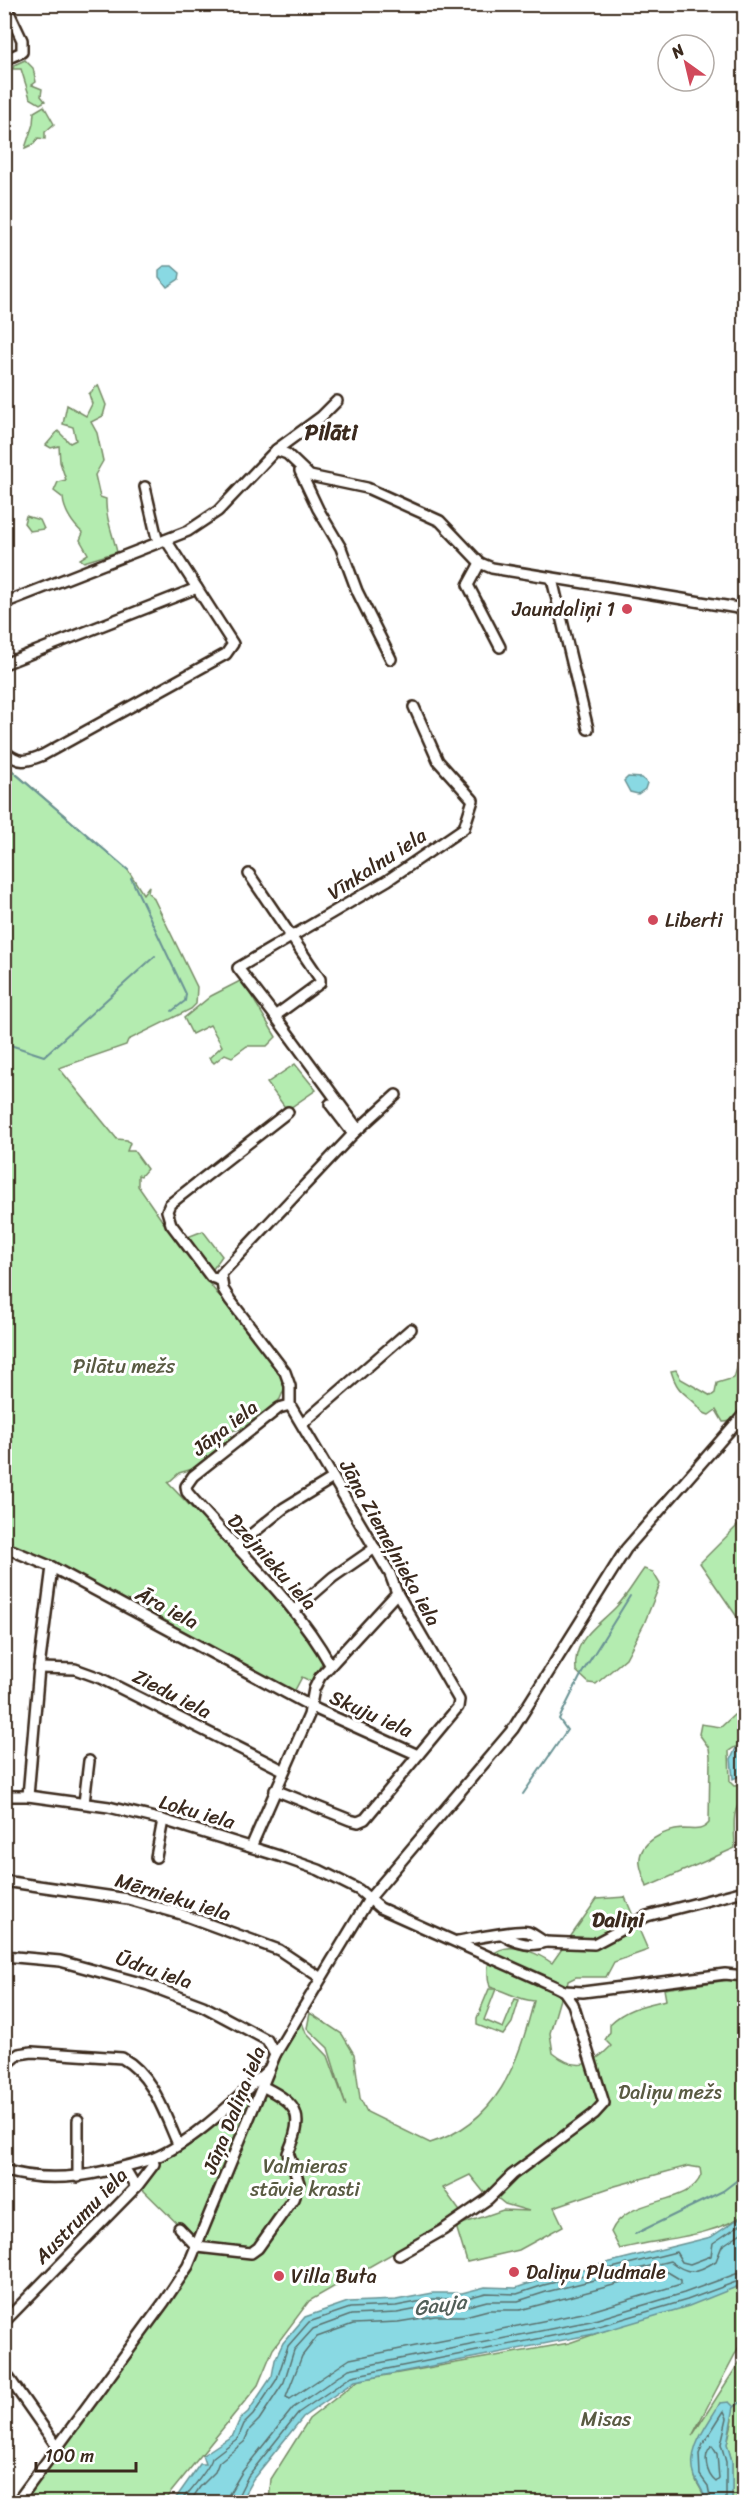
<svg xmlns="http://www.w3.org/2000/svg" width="749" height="2507" viewBox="0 0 749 2507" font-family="Sriracha,sans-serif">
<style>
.green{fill:#b4ecb0;stroke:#788b67;stroke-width:1.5}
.water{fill:#89d9e3;stroke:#6a9394;stroke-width:1.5}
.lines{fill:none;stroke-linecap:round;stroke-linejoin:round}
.shore{stroke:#5a706d;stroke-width:1.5}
.stream{stroke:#6a9394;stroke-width:2}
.minor-casing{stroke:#3b2a1e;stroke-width:14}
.minor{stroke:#fff;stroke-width:9}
.poi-dot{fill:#d1495b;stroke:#fff;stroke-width:2}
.labels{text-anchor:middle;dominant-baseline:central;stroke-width:6;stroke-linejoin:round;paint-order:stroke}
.poi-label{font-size:20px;fill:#3b2a1e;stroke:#fff;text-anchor:start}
.street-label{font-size:20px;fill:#3b2a1e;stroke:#fff}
.park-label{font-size:20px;fill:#595a42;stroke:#fff}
.neighbourhood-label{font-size:21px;font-weight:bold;fill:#3b2a1e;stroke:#fff}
.water-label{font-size:21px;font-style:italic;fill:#525f59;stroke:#fff}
.quarter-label{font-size:22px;font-weight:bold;fill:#3b2a1e;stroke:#fff}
</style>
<rect width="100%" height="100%" fill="#fff"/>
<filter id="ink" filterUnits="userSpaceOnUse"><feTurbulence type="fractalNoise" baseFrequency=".0167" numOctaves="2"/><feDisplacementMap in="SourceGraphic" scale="12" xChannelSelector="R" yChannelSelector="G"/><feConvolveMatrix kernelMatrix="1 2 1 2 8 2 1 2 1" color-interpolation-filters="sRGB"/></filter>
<g filter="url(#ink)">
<g class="green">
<path d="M25 60 33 68 36 82 32 85 42 89 41 96 45 101 40 104 30 98 21 69H13L14 65Z"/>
<path d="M44 106 54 124 45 132V139L38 138 34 144 25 148 33 124 34 112Z"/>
<path d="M98 385 106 405 103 416 91 422 97 433 103 461 95 475 100 497 106 499C105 517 113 534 117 552L84 562 80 559 88 554 80 540 83 533C73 525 64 511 63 498L54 491 58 482 66 480 60 462 59 446 51 448 46 445 58 431 70 443 76 440 73 427 63 424 67 405 86 416 92 404 89 394Z"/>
<path d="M26 516 40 520 44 529 30 531 24 523Z"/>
<path d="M5 764 128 870 143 894 149 886 148 893 153 897 197 987 196 1004 191 1009 128 1040 126 1045 59 1068 117 1139 127 1140 130 1143 127 1151H134L147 1169 141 1176 138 1175V1186L179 1245 287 1382 280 1399 255 1425 231 1431 230 1444 206 1465 179 1473 168 1483 288 1608C299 1626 315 1639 325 1657L312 1682 302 1677 294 1692 5 1543Z"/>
<path d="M242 980 276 1037 267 1046H247L232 1057 225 1054 214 1063 209 1058 222 1046 210 1025 192 1034 184 1018 211 996Z"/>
<path d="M295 1064 316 1090 287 1110 267 1083Z"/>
<path d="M203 1231 222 1256 211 1272 185 1238Z"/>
<path d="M744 1346C744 1366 749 1423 723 1422L716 1410 709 1415C702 1413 702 1411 698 1406 684 1391 678 1394 671 1371L676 1370 681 1379 711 1396 715 1393 717 1383 734 1378Z"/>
<path d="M744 1519V1627L700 1563Z"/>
<path d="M644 1569 653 1572 660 1584 644 1624 626 1658 596 1684 589 1683 576 1671C572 1639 598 1626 616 1607 627 1596 635 1581 644 1569Z"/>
<path d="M743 1713 744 1748 735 1747 729 1751 730 1782 734 1786 744 1785V1798C730 1809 735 1831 735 1848L647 1887C645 1880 641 1872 640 1864 637 1842 665 1830 683 1829 694 1829 701 1832 709 1823L710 1756 709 1748 699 1734 701 1724 721 1727 734 1715Z"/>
<path d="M625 1897 648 1950 614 1962 606 1977H576L568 1981 566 1993 562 1992 550 2033 553 2053C576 2072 592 2066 611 2046L605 2040 610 2032V2024C626 2008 645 2005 666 2000L664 1989 744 1978V2215C709 2238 660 2238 620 2249L611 2232C626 2195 690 2207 701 2175L700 2168 688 2166 615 2186 554 2207 563 2226 519 2250 467 2262 456 2226 503 2210 529 2211 505 2204 490 2192 486 2195 470 2175 443 2188 462 2214 309 2301 273 2349 258 2385 163 2502H17L164 2302 198 2244 138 2185 164 2154 268 2069 298 2012 306 2033 328 2056 346 2106 328 2048 307 2028 310 2013 342 2034 354 2054 360 2098 367 2112 430 2143C498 2123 518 2063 534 2001 518 2000 506 1991 490 1987 477 1937 522 1942 552 1963L597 1899Z"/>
<path d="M489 1989H496L484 2020 503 2028 515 1999 519 2000 512 2023 503 2035 477 2025V2018Z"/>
<path d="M744 2282V2337L692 2436 744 2355V2457L739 2468 744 2502H732V2461L727 2444 733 2419 720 2403C708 2426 688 2449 695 2477 697 2486 705 2492 705 2502H269L271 2479 309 2419 359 2380 569 2343Z"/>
</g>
<g class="water">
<path d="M164 266H172L180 273 179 279 167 287 159 277V270Z"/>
<path d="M628 777 642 778 647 783 645 789 638 794 630 792 624 781Z"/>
<path d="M736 1748 742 1753V1775L733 1779 731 1759Z"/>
<path d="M744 2215V2284L689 2306 594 2334 355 2381 303 2417 253 2479 240 2502H173L200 2464H206L203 2455 233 2435 240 2419 248 2412 272 2376 275 2360 283 2343 305 2317 348 2302 396 2300 433 2293H462L485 2287 516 2288 542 2279 711 2237Z"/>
<path d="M729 2402 734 2407 727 2444 732 2461V2502H705C705 2491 698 2486 695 2477 685 2450 708 2425 720 2403Z"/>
</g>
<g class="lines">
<g class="shore">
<path d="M666 2271 681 2280V2284L588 2312 350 2359 290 2399 286 2397 302 2356 317 2337 353 2324 398 2322 435 2316H465L488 2310H520Z"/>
<path d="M712 2446 717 2454 719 2479 716 2482C706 2474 702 2455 712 2446Z"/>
<path d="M181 2502C188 2493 211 2467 212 2458L238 2438 244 2424 253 2415 277 2379 288 2346 309 2322 350 2308 396 2306 433 2299H463L486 2293 517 2294 544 2285 676 2252 682 2262 690 2264 711 2256 713 2243 744 2222"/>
<path d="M190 2502 200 2487 215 2472 219 2462 244 2442 250 2429 259 2420 284 2382 294 2350 313 2329 351 2315 397 2313 434 2306 464 2307 487 2301H518L546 2292 670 2261C688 2275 695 2274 716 2261L722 2246 744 2231"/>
<path d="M227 2502 229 2494 242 2472 293 2408 349 2369 591 2321 684 2293 744 2271"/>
<path d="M235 2502 248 2476 298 2413 352 2376 592 2328 687 2300 744 2279"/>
<path d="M711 2502 708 2486 700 2475 699 2454 703 2444 724 2411 727 2418 721 2444 726 2462V2502"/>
</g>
<g class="stream">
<path d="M4 764 128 870"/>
<path d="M131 878 186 994 185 1001 172 1011"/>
<path d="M4 1043 44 1056 155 956"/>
<path d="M523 1794 567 1730 559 1719 582 1673 630 1596"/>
<path d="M635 2234 723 2191 744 2175"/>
<path d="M734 2407 744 2400"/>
</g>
<g class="minor-casing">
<g id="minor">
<path d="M4 60 22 52V40L5 4"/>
<path d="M276 450 321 417 337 401"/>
<path d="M300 471 318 509 341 548 357 591 391 659"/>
<path d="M145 487 158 543"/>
<path d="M166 540 197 588"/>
<path d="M480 563 468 585 500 647"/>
<path d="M552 579 588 729"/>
<path d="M4 603 188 531 218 511 276 450 287 454 310 476 367 488 440 521 480 563 492 568 744 609"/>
<path d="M4 664 197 588 233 644 226 654 43 755C26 762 19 764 4 751"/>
<path d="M249 874 320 979V983L275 1016 358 1129"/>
<path d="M275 1016 238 968 388 880 464 828 473 800 438 761 414 707"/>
<path d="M330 1104 353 1134"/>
<path d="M220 1280 211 1277 171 1224 167 1211 170 1204 288 1112"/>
<path d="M290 1405V1386L285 1372 230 1300 223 1289 221 1274 353 1134 396 1095"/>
<path d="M290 1405 279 1408 193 1476 186 1486 187 1492C235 1549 293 1598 330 1664"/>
<path d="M302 1424 411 1329"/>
<path d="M237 1546 284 1508 333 1478"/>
<path d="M4 1547 52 1567 316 1709 418 1755"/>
<path d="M294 1611 333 1577 375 1548"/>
<path d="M39 1668 75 1669 100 1678 283 1770"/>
<path d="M275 1790 350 1820 358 1822 365 1819 458 1707 459 1700 397 1593 390 1574 290 1405"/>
<path d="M4 1796H28L109 1807 163 1820 279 1856 319 1870 359 1890 380 1908 554 1986 564 1991 573 2004 604 2103 594 2114 512 2175 488 2199 443 2230 399 2255"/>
<path d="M28 1796 39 1668 52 1567"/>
<path d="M84 1803 89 1761"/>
<path d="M251 1847 309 1715 314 1689 320 1677 397 1593"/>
<path d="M156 1857 163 1820"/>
<path d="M4 1881 128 1899 181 1914 279 1950 321 1978"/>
<path d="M458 1941C471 1939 519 1929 528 1932 534 1934 539 1939 545 1942 530 1948 516 1943 503 1935"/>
<path d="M545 1942 594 1944 647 1916 744 1891"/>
<path d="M4 1956 60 1961 148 1985 203 2006 267 2040 275 2055"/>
<path d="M564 1991 583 1992 725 1974 744 1976"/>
<path d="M4 2067 19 2054 32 2052 122 2058C153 2075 164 2113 178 2144"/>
<path d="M118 2169 127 2172 136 2187"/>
<path d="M4 2170C54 2186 103 2173 152 2159 193 2143 236 2099 269 2069"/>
<path d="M78 2177V2120"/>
<path d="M179 2228 197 2247 251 2253 258 2248 293 2199 299 2183 288 2153C304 2117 300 2105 264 2087"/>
<path d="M4 2322 138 2185 154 2164 152 2159"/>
<path d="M4 2371 58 2448"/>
<path d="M17 2502 164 2302 188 2266 275 2055 369 1899 513 1729 626 1549 744 1414"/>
</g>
</g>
<use href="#minor" class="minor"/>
</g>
</g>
<g class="poi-dot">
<circle cx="627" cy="609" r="6"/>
<circle cx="653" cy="920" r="6"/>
<circle cx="514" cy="2272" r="6"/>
<circle cx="279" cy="2276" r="6"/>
</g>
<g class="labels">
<g class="poi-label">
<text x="615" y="609" text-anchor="end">Jaundaliņi 1</text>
<text x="665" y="920">Liberti</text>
<text x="526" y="2272">Daliņu Pludmale</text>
<text x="291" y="2276">Villa Buta</text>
</g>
<g class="street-label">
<text transform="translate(377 864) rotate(-33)">Vīnkalnu iela</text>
<text transform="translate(225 1428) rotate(-38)">Jāņa iela</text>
<text transform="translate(390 1543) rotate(61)">Jāņa Ziemeļnieka iela</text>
<text transform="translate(272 1562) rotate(48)">Dzejnieku iela</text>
<text transform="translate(167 1608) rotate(28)">Āra iela</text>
<text transform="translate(172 1694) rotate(27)">Ziedu iela</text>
<text transform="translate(371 1714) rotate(24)">Skuju iela</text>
<text transform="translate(197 1812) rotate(16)">Loku iela</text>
<text transform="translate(173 1897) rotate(17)">Mērnieku iela</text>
<text transform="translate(154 1970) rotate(19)">Ūdru iela</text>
<text transform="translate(234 2110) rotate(-68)">Jāņa Daliņa iela</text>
<text transform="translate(81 2216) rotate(-46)">Austrumu iela</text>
</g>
<g class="park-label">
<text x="124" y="1366">Pilātu mežs</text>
<text x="670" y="2092">Daliņu mežs</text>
<text x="305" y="2166">Valmieras<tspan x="305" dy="23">stāvie krasti</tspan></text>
<text x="606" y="2419">Misas</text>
</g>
<g class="neighbourhood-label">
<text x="618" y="1920">Daliņi</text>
</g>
<g class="water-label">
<text transform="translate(440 2305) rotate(-8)">Gauja</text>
</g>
<g class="quarter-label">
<text x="331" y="432">Pilāti</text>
</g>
</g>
<rect width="749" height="2507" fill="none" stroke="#fff" stroke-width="24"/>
<rect x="12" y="12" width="725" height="2483" fill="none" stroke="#3b2a1e" stroke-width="2" filter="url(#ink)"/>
<g transform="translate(686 63) rotate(326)"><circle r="28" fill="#ffffff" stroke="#b1aaa5" stroke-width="1.5"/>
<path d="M0-4.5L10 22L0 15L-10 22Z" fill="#d1495b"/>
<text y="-9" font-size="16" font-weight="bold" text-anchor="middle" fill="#3b2a1e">N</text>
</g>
<path d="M36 2462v9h100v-9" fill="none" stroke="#3b2a1e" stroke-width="3"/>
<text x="45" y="2462" font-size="18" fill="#3b2a1e" stroke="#ffffff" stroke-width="4.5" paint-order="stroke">100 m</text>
</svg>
